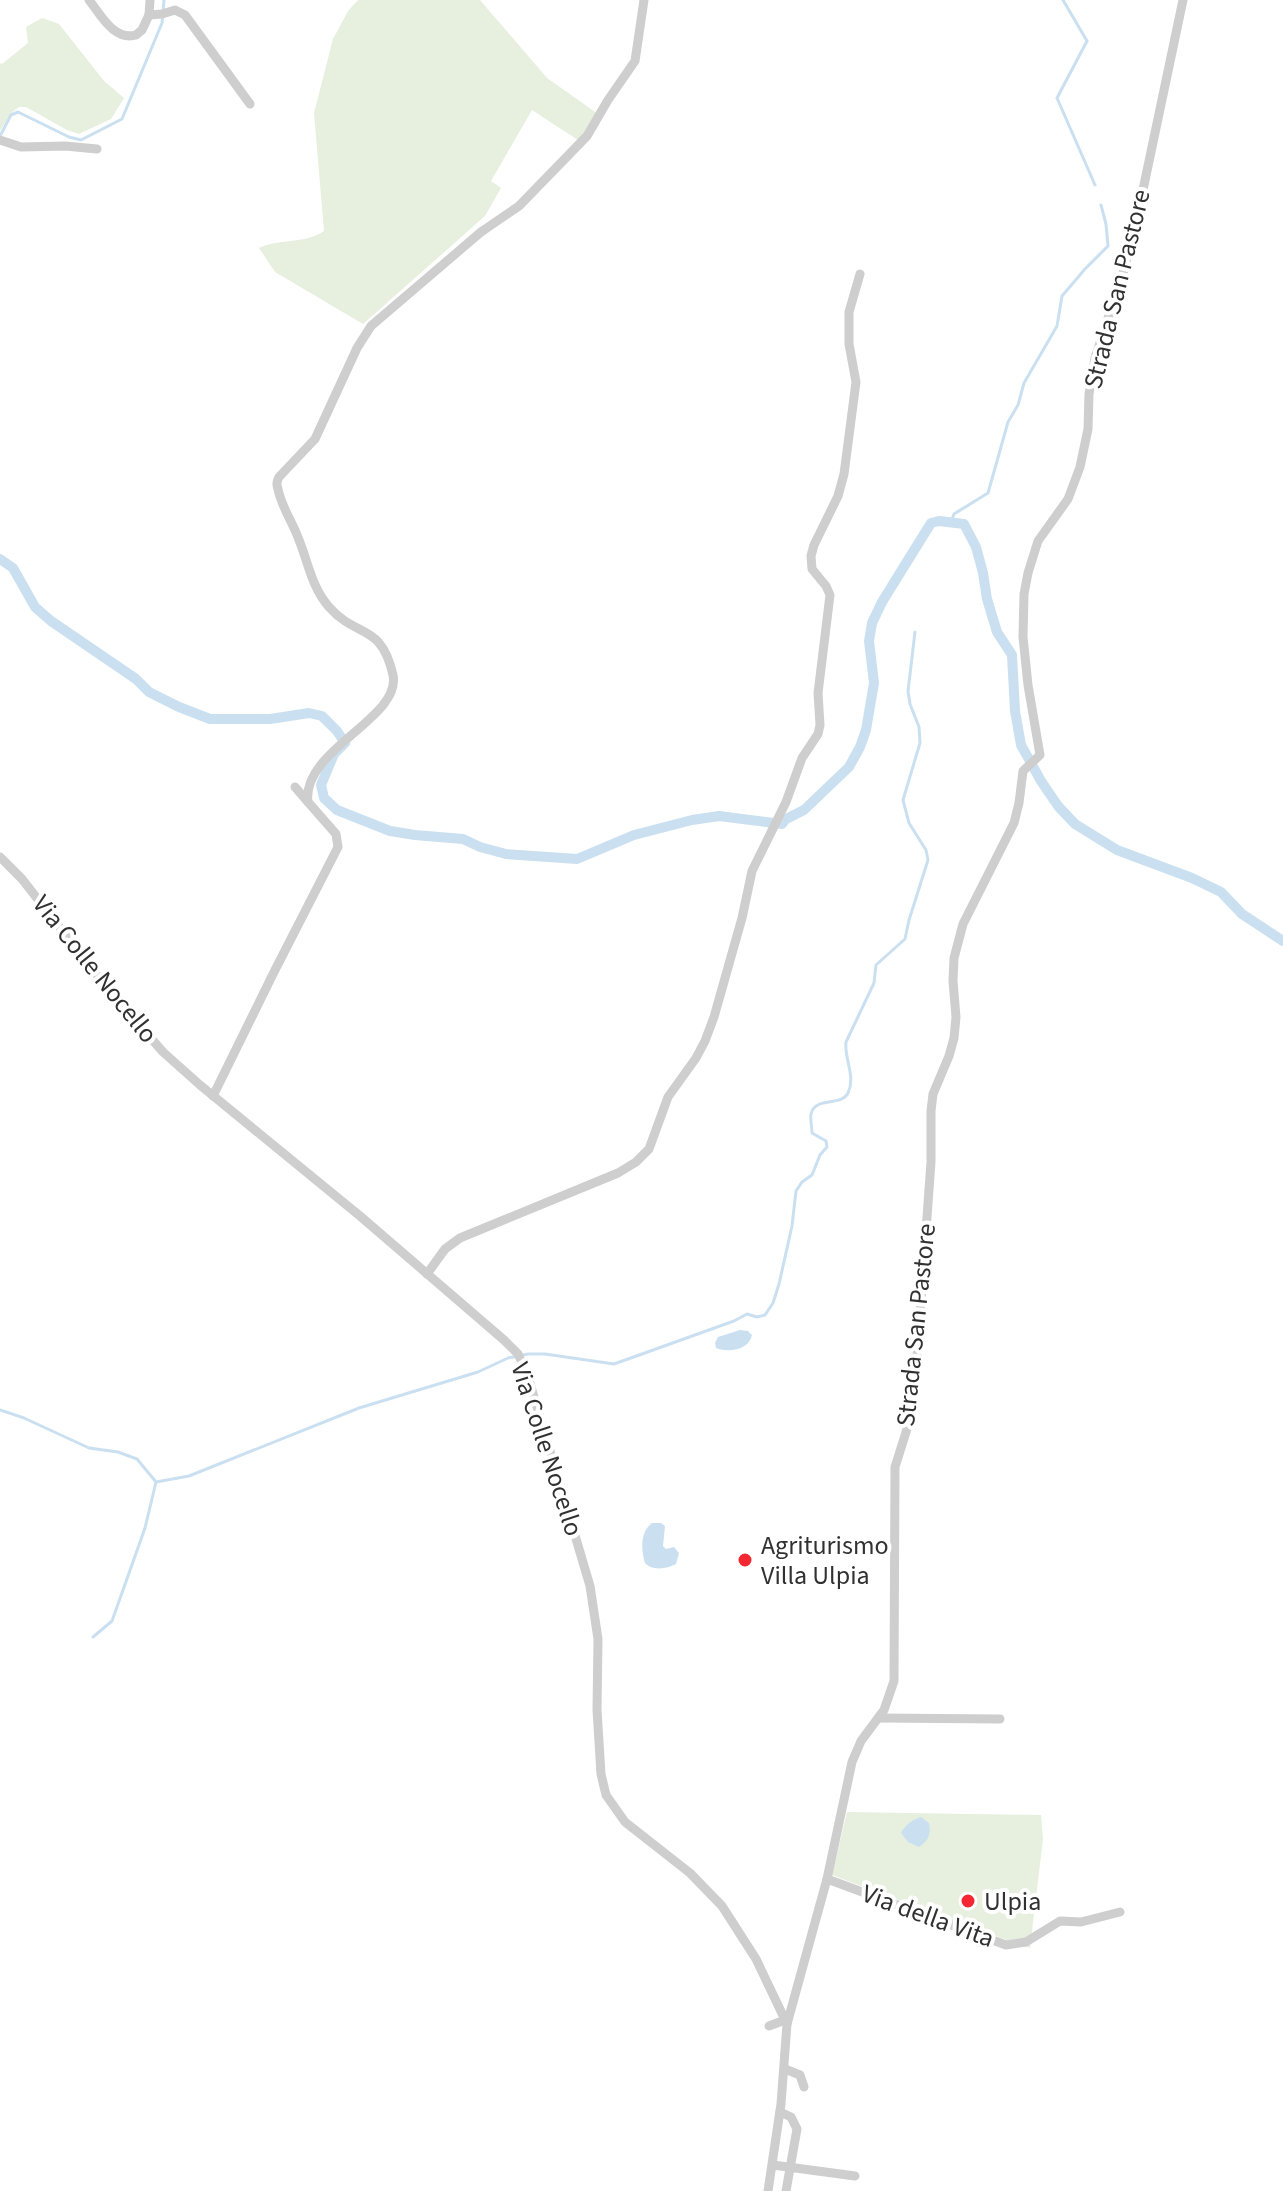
<svg xmlns="http://www.w3.org/2000/svg" width="1283" height="2191" viewBox="0 0 1283 2191" font-family="'Source Sans 3',sans-serif">
<style>
.green{fill:#e7efdf}
.water{fill:#cae0f0}
.lines{fill:none;stroke-linecap:round;stroke-linejoin:round}
.stream{stroke:#cae0f0;stroke-width:3}
.canal{stroke:#cae0f0;stroke-width:10}
.minor{stroke:#cecece;stroke-width:9}
.poi-dot{fill:#f32833;stroke:#fff;stroke-width:3}
.labels{text-anchor:middle;dominant-baseline:central;stroke-width:8;stroke-linejoin:round;paint-order:stroke}
.street-label{font-size:26px;fill:#313131;stroke:#fff}
.poi-label{font-size:26px;fill:#313131;stroke:#fff;text-anchor:start}
</style>
<rect width="100%" height="100%" fill="#fff"/>
<g class="green">
<path d="M358 0H480L547 78 598 114 581 142 532 110 491 181 501 188 485 216 363 324 275 272 259 248C281 238 306 244 324 231L314 113 333 39 348 11Z"/>
<path d="M42 18 59 24 104 81 124 98 111 119 79 134 67 130 26 107H19L11 113 0 131V63L2 64 28 43 26 27Z"/>
<path d="M847 1812 1041 1815 1043 1839 1030 1948 970 1927 832 1875Z"/>
</g>
<g class="water">
<path d="M740 1330 748 1331 752 1335C749 1350 729 1353 716 1348L715 1343 718 1337Z"/>
<path d="M652 1523H661L665 1526 663 1546 666 1549 674 1547 679 1553 676 1564C667 1569 652 1571 645 1563 641 1550 640 1532 652 1523Z"/>
<path d="M921 1817 929 1823C931 1834 929 1840 919 1847L908 1842 901 1833C906 1824 912 1820 921 1817Z"/>
</g>
<g class="lines">
<g class="stream">
<path d="M1063 0 1087 41 1057 98 1095 185"/>
<path d="M0 136 11 115 18 112 69 137 81 140 122 119 162 23 164 0"/>
<path d="M951 522 954 514 988 493 1008 422 1018 405 1024 383 1057 326 1062 296 1085 269 1108 246 1106 224 1101 205"/>
<path d="M0 1410 24 1418 89 1448 118 1452 137 1459 156 1482"/>
<path d="M156 1482 189 1476 359 1408 478 1372 508 1358 528 1354H545L614 1364 734 1321 747 1314 757 1317 765 1315 773 1303 779 1284 792 1226 796 1191 802 1182 812 1175 820 1155 827 1147 826 1141 812 1133C812 1127 810 1119 811 1114 815 1096 841 1107 848 1093 856 1076 844 1059 846 1042L874 983 876 965 905 939 909 920 928 860 926 850 909 823 903 800 920 743 919 727 910 704 908 691 915 632"/>
<path d="M93 1637 112 1621 145 1528 156 1482"/>
</g>
<path class="canal" d="M0 559 13 568 35 607 51 621 136 679 149 692 179 707 210 719H270L309 713 322 716 337 731 345 743 334 754 321 785 324 798 337 810 390 831 415 835 463 839 480 847 506 854 577 859 634 835 692 820 719 816 782 824 786 819 804 810 849 767 860 747 866 730 874 683 869 641 872 623 882 602 931 523 939 521 964 524 976 547 983 573 987 599 997 632 1012 655 1015 711 1021 745 1041 781 1058 806 1075 824 1117 850 1192 878 1221 892 1242 914 1283 941"/>
<g class="minor">
<path d="M89 0C101 15 114 41 136 35L142 30 149 15"/>
<path d="M150 0 149 15 162 14 175 10 185 15 250 104"/>
<path d="M0 140 21 147 65 146 97 149"/>
<path d="M295 787 308 802"/>
<path d="M0 857 22 879 107 988 163 1052 200 1085 360 1216 504 1340 518 1354 526 1370 590 1586 598 1639 597 1710 601 1774 606 1795 625 1822 690 1873 722 1906 756 1959 787 2024 781 2104 768 2191"/>
<path d="M213 1096 274 972 338 847 336 834 308 802C301 750 402 718 393 675 381 622 357 639 329 607 312 588 308 562 299 540 293 523 281 506 278 489 276 483 277 482 279 477L315 439 357 348 371 326 481 232 519 206 587 136 608 100 635 61 644 0"/>
<path d="M427 1274 445 1249 460 1238 618 1173 636 1162 649 1149 668 1097 696 1058 705 1041 714 1017 742 918 752 871 786 802 802 758 818 734 820 725 818 693 830 595 826 586 812 569 811 556 814 545 838 496 844 474 856 382 849 344V312L860 274"/>
<path d="M879 1718 1000 1719"/>
<path d="M827 1879 1006 1945 1026 1942 1060 1921 1081 1922 1120 1912"/>
<path d="M787 2024 827 1879 852 1762 861 1741 884 1710 894 1681 895 1467 913 1410 931 1162V1111L933 1094 949 1056 954 1038 956 1017 953 981 954 958 963 924 1014 823 1019 803 1023 771 1040 755 1028 685 1023 637 1024 594 1028 573 1038 541 1068 499 1080 467 1088 429 1089 394 1095 358 1124 270 1140 204 1183 0"/>
<path d="M769 2026 785 2020"/>
<path d="M785 2069 800 2075 804 2087"/>
<path d="M780 2112 791 2117 797 2129 786 2191"/>
<path d="M773 2165 855 2176"/>
</g>
</g>
<g class="poi-dot">
<circle cx="745" cy="1560" r="8"/>
<circle cx="968" cy="1901" r="8"/>
</g>
<g class="labels">
<g class="street-label">
<text transform="translate(1117 289) rotate(-76)">Strada San Pastore</text>
<text transform="translate(95 969) rotate(51)">Via Colle Nocello</text>
<text transform="translate(916 1325) rotate(-84)">Strada San Pastore</text>
<text transform="translate(547 1449) rotate(72)">Via Colle Nocello</text>
<text transform="translate(928 1916) rotate(20)">Via della Vita</text>
</g>
<g class="poi-label">
<text x="761" y="1545">Agriturismo<tspan x="761" dy="30">Villa Ulpia</tspan></text>
<text x="984" y="1901">Ulpia</text>
</g>
</g>
</svg>
